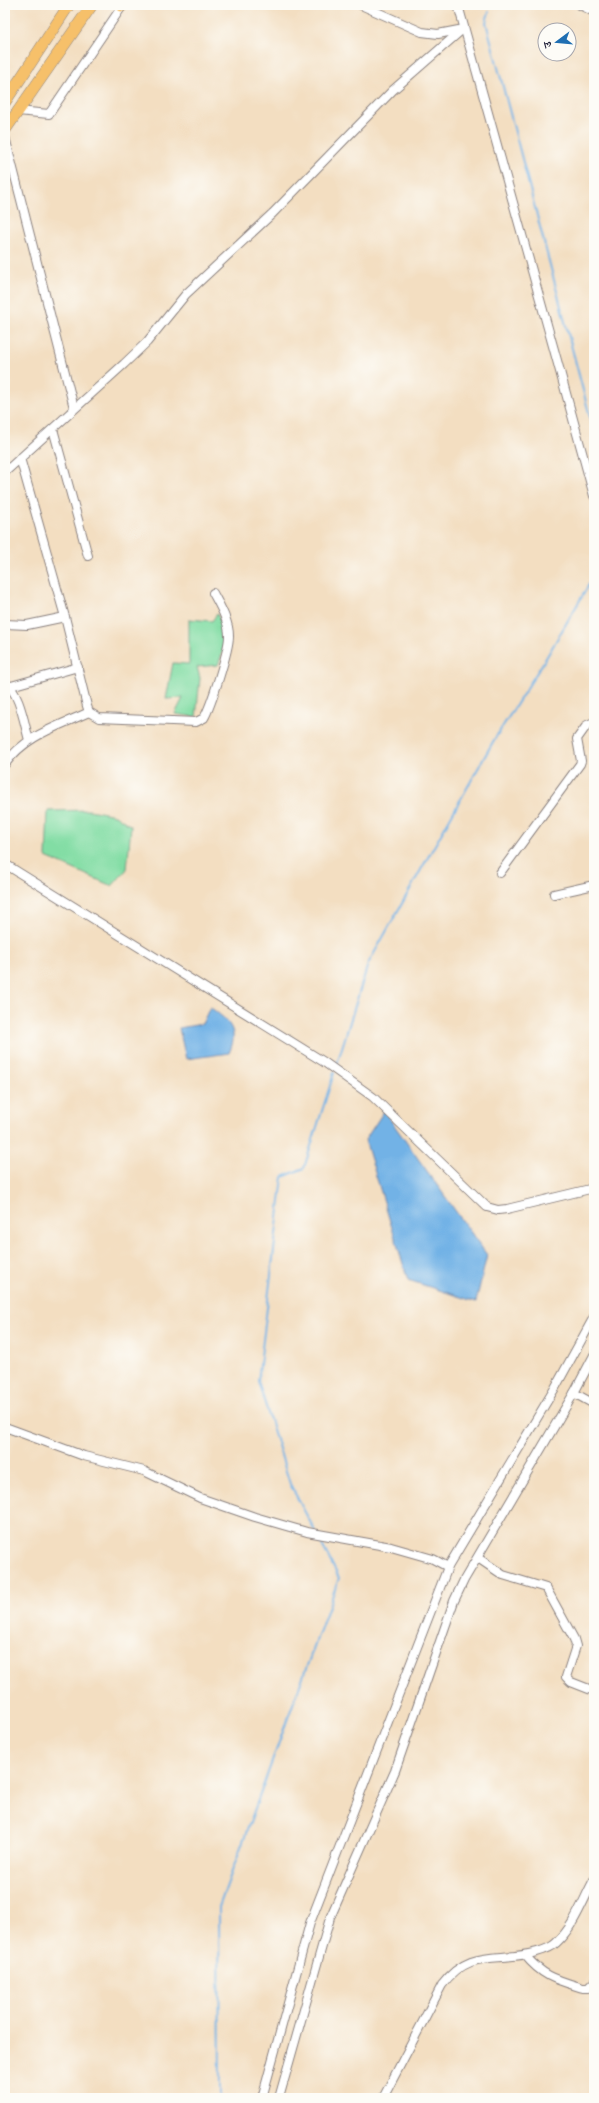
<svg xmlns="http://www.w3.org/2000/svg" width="599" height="2103" viewBox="0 0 599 2103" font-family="'Old Standard TT','Noto Serif Devanagari',serif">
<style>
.green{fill:#82dda4;stroke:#528070}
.water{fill:#72b2e6;stroke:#4a6a90}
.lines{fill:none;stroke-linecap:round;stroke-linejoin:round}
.stream{stroke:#72b2e6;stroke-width:2}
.minor-casing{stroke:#8a807e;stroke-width:10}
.major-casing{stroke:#8a807e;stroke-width:12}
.minor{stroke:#fff;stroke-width:8}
.major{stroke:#f6c06b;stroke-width:11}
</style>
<rect width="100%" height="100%" fill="#fdfcf7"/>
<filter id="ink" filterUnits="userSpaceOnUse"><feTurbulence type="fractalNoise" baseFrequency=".025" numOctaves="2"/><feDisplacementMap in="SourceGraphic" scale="8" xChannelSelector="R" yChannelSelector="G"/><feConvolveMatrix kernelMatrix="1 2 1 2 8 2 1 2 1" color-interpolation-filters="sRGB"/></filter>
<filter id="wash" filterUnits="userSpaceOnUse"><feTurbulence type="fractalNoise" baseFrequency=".012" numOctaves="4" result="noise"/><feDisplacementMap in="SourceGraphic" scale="16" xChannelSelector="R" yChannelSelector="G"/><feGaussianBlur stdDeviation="0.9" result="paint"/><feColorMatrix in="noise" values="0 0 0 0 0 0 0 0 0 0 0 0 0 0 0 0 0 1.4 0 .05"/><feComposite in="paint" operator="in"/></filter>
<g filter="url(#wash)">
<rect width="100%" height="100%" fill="#f3dec1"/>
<g class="green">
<path d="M217 614C228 635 226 644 218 665L197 667 200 678 196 717 175 714 183 698 166 699 173 663 189 664V619L212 621Z"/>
<path d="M89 810 115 815 131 826 127 869 112 886 46 857 48 811Z"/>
</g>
<g class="water">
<path d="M210 1007C228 1021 240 1029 229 1053L186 1059 179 1028 202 1024Z"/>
<path d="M384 1111 487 1255 476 1302 408 1280 365 1140Z"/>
</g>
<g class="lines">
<g class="stream">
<path d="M483 5 484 6"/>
<path d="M489 12 486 22 594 432"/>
<path d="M336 1067 368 964 494 740 546 658 594 576"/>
<path d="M315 1531 290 1484 258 1381 283 1177 304 1168 334 1073"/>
<path d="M220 2098 219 1907 339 1578 318 1537"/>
</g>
</g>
</g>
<g filter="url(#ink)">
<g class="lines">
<g class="minor-casing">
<g id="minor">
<path d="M361 5 422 32 438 34 464 29"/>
<path d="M458 5C503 169 550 332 594 496"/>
<path d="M580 5 594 12"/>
<path d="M18 111 49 114 123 5"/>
<path d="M5 137 74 408"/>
<path d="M53 429 88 556"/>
<path d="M20 458 65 617 87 706 89 712 99 718 196 722 204 718C211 706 229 650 229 636 229 621 220 606 213 593"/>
<path d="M5 472 124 364 147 342 186 294 273 213 393 90 464 28"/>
<path d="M5 624 27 625 65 617"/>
<path d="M5 682C20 693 24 723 29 740"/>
<path d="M11 686 78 667"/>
<path d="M5 764C26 735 57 727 89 712"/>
<path d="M5 864 324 1062 373 1097 487 1207 498 1210 507 1209 594 1188"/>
<path d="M500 873 580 764 581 761 577 739 587 725 594 722"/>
<path d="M554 894 594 885"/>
<path d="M574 1393 594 1404"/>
<path d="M5 1427 84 1456 144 1471 200 1498 255 1517 307 1532 391 1547 433 1559 448 1567"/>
<path d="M478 1558 503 1575 546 1588 574 1639 576 1646 566 1677 571 1682 594 1691"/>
<path d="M525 1955C543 1977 557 1980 583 1988H588L594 1982"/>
<path d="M262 2098 310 1923 448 1567 555 1388 594 1317"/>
<path d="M279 2098 330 1918 395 1771 454 1601 464 1580 574 1393 594 1355"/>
<path d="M383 2098 442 1985C471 1947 498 1963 537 1952 544 1950 551 1948 556 1943 574 1927 583 1900 594 1880"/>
</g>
</g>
<g class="major-casing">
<g id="major">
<path d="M121 5 122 6"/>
<path d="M5 102 69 5"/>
<path d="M5 130 92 5"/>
</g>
</g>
<use href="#minor" class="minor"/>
<use href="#major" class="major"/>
</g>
</g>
<rect width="599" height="2103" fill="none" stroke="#fdfcf7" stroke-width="20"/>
<g transform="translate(557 42) rotate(254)"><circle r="19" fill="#fdfcf7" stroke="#a5a5ac"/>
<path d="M0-3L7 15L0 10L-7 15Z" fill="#1f6fb2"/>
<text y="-6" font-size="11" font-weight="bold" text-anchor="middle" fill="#22223b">उ</text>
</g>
</svg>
